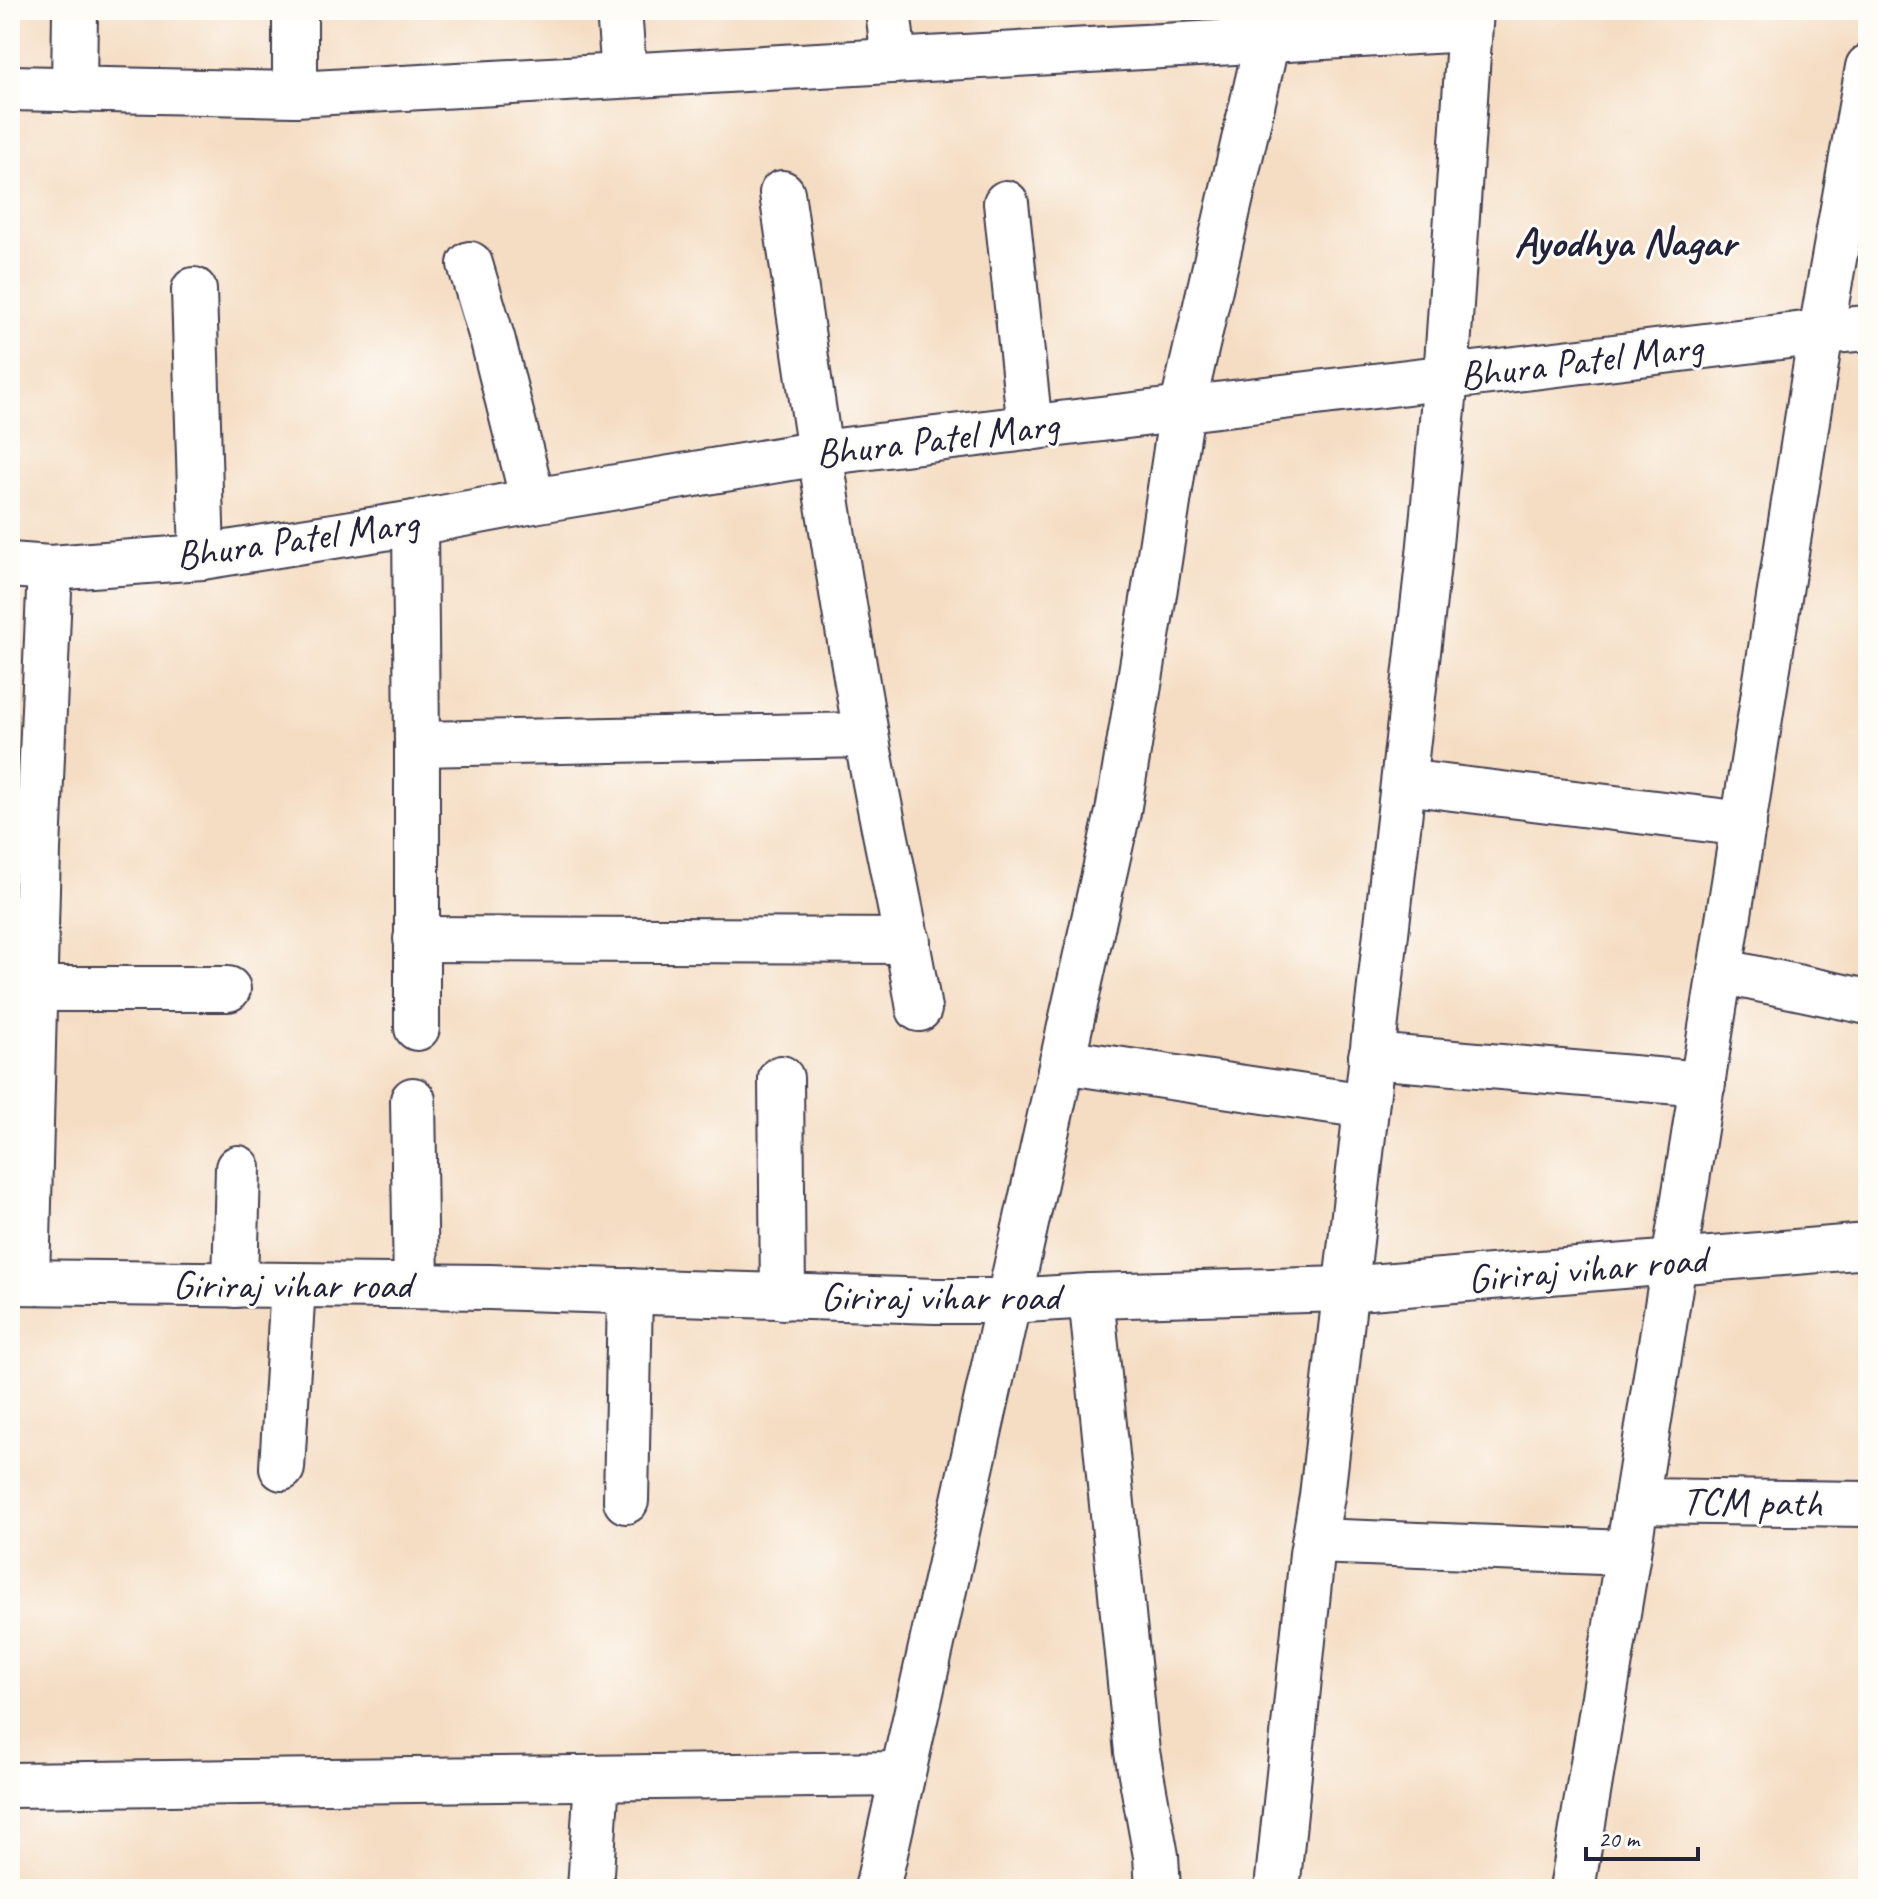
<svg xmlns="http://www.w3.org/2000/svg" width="1878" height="1899" viewBox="0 0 1878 1899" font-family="Caveat,sans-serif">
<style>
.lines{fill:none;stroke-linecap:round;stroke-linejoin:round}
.minor-casing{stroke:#423e4f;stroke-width:48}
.minor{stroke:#fff;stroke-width:44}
.labels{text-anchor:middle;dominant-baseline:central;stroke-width:6;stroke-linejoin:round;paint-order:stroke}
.street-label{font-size:40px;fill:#22223b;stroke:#fdfcf7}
.neighbourhood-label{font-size:42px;font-weight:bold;fill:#22223b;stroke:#fdfcf7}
</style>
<rect width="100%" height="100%" fill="#fdfcf7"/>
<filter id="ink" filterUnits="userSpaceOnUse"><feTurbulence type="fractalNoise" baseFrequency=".0125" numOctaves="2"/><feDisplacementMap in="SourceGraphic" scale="16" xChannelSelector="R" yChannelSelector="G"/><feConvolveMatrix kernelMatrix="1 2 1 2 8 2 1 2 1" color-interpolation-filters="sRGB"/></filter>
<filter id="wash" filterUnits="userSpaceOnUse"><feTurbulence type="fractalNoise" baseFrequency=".006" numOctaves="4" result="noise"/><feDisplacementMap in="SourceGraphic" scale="32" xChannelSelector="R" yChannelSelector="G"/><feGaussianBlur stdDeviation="1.8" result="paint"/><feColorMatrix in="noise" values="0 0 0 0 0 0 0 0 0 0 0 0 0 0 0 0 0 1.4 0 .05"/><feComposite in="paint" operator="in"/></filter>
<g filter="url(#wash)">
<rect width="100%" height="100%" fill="#f5ddc3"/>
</g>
<g filter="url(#ink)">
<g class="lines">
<g class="minor-casing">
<g id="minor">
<path d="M619 10 624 75"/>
<path d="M888 10 894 60"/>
<path d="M10 88 295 94 1469 29"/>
<path d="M74 90 75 10"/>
<path d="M295 94V10"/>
<path d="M782 193C808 374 834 554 866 734 882 826 904 917 919 1009"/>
<path d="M1006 203 1030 428"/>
<path d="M470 264 493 341 533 501"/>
<path d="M194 290 202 557"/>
<path d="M415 523 417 744V1028"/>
<path d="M10 565 50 568 202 557 415 523 533 501 820 453 1821 332 1868 328"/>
<path d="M417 744 866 735"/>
<path d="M1404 782 1744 824"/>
<path d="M416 939 908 941"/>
<path d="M1720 971 1868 1002"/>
<path d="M34 989H228"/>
<path d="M1371 1056 1703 1084"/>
<path d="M1062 1061 1366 1106"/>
<path d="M781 1078 783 1297"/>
<path d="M413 1100 416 1286"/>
<path d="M27 1281 38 850 50 568"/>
<path d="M10 1282 490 1287 936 1301H1008L1091 1296 1345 1289 1868 1246"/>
<path d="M235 1285 238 1168"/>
<path d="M1091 1296 1137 1752 1156 1856 1158 1889"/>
<path d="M282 1468 293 1285"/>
<path d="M626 1501 630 1291"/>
<path d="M1636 1501 1868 1504"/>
<path d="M1315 1541 1628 1553"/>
<path d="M10 1785 902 1774"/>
<path d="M590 1889 597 1778"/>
<path d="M877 1889 1118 812 1154 594 1182 410 1274 10"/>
<path d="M1277 1889 1312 1554 1322 1496 1429 555 1446 378 1471 10"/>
<path d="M1572 1889 1628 1553 1821 332 1868 67"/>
</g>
</g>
<use href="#minor" class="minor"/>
</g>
</g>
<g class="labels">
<g class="street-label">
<text transform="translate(1581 361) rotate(-7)">Bhura Patel Marg</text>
<text transform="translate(937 439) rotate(-7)">Bhura Patel Marg</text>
<text transform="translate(297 539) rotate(-8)">Bhura Patel Marg</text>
<text transform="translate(1587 1269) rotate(-5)">Giriraj vihar road</text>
<text x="292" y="1285">Giriraj vihar road</text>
<text x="940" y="1297">Giriraj vihar road</text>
<text transform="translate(1752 1502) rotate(1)">TCM path</text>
</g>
<g class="neighbourhood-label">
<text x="1625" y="242">Ayodhya Nagar</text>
</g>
</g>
<rect width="1878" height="1899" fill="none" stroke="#fdfcf7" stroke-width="40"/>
<path d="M1586 1847v12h112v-12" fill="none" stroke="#22223b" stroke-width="4"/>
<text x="1598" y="1847" font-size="24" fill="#22223b" stroke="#fdfcf7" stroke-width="6" paint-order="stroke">20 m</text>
</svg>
